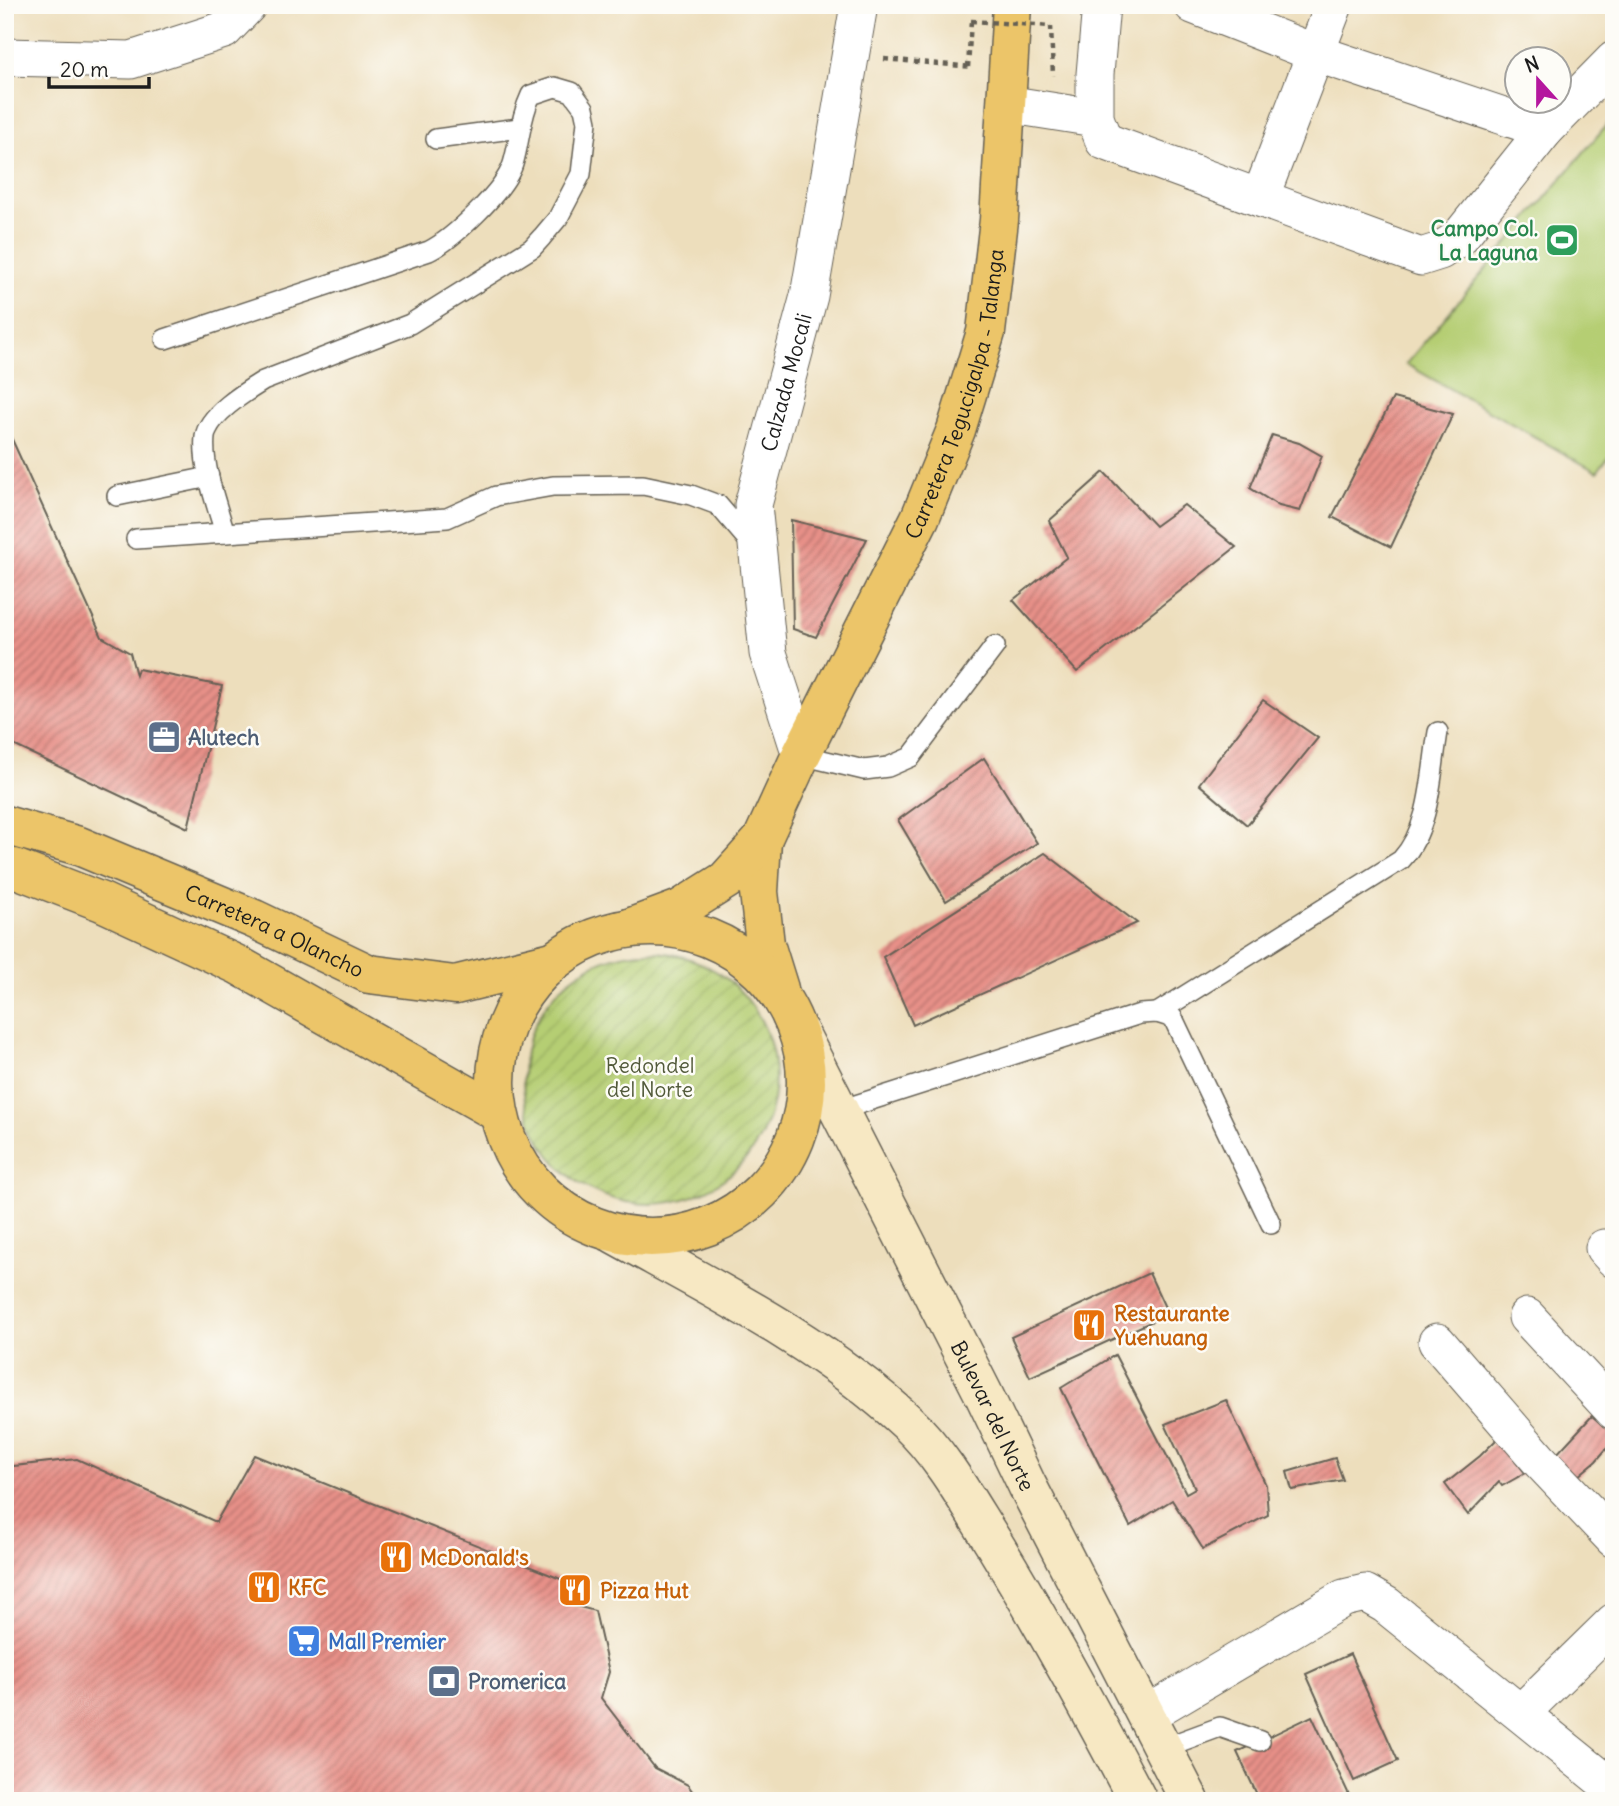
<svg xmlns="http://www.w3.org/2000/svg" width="1619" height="1806" viewBox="0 0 1619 1806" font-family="Delius,sans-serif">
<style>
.park{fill:#b5ce73;stroke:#687548;stroke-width:2}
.garden{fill:url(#garden-furrows);stroke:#687548;stroke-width:2}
.building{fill:url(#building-hatch)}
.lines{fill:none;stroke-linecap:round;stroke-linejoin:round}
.lane-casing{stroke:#656054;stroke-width:22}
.street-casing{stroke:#656054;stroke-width:39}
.secondary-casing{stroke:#656054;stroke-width:41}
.primary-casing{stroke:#656054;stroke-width:41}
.path{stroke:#656054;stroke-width:4.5;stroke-dasharray:5 5;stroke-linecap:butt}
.lane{stroke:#fff;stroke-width:19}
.street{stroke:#fff;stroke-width:37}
.secondary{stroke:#f7e8c3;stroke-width:38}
.primary{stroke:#ecc569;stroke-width:38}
.path-bridge{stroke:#656054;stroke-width:4.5;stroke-dasharray:5 5;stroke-linecap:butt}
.labels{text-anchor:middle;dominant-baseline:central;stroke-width:5;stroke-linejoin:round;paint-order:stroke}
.leisure-label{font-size:21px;font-weight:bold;fill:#27864d;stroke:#fdfcf7;text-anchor:end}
.street-label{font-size:21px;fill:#1c1c1c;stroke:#fdfcf7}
.service-label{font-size:21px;font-weight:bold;fill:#4e5e75;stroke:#fdfcf7;text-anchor:start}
.park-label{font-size:21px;fill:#525a3a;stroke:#fdfcf7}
.food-label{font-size:21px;font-weight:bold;fill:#c56008;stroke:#fdfcf7;text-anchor:start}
.shop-label{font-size:21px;font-weight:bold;fill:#366cbe;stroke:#fdfcf7;text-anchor:start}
</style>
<defs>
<pattern id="garden-furrows" width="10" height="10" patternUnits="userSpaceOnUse" patternTransform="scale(1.75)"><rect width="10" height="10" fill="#b5ce73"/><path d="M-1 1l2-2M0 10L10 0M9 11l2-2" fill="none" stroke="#9bb063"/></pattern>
<pattern id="building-hatch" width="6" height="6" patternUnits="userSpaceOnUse" patternTransform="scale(1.75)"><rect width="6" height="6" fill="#e79088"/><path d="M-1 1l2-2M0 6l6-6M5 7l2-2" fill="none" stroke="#ba756e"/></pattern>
</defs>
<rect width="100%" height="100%" fill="#fdfcf7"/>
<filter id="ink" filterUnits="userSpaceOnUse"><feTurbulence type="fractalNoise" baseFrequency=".0143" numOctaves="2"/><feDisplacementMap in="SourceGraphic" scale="14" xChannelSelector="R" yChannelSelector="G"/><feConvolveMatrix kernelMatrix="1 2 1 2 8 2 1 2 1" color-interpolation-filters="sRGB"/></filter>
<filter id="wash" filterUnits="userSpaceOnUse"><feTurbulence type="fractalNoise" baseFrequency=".00686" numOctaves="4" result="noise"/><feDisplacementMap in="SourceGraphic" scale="28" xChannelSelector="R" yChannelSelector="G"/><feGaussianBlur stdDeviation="1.57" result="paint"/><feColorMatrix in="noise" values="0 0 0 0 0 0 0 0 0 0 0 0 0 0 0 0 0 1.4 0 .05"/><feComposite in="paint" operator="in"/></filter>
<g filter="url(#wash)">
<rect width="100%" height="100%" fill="#eddebc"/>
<path class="park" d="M1614 116V450L1597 472 1406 364Z"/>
<circle class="garden" cx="649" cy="1078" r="126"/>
<g id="blocks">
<g class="building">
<path d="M1393 398 1453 414 1391 547 1332 517Z"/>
<path d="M5 424 102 637 130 653 136 675 138 669 222 686 188 828 5 741Z"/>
<path d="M1272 435 1299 443 1322 456 1300 511 1279 506 1250 488Z"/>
<path d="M1104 472 1155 526 1184 505 1236 547 1077 672 1013 600 1067 557 1049 521Z"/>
<path d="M791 520 867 539 816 637 793 629Z"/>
<path d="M1263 700 1318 738 1247 825 1199 784Z"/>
<path d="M984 758 1037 843 946 901 898 820Z"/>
<path d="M1045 853 1137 923 913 1025 883 957Z"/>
<path d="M1149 1273 1168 1314 1030 1377 1011 1337Z"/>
<path d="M1115 1355 1186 1493 1195 1488 1165 1424 1226 1400 1266 1485 1268 1515 1203 1549 1172 1500 1130 1526 1061 1388Z"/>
<path d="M1592 1416 1614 1435V1440L1596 1461 1572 1481 1554 1457Z"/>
<path d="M1498 1438 1525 1473 1502 1486 1499 1482 1468 1515 1445 1484 1480 1456Z"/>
<path d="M254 1455 568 1582 565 1603 595 1611 609 1672 601 1698 655 1768 688 1785 699 1801H5V1467L77 1459 216 1522Z"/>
<path d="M1335 1458 1343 1480 1292 1490 1287 1472Z"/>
<path d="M1350 1654 1398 1761 1354 1781 1306 1674Z"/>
<path d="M1312 1716 1352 1801H1260L1237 1752Z"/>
</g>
</g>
</g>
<g filter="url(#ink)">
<use href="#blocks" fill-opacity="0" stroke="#656054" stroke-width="2"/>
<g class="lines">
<g class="lane-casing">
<g id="lane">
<path d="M436 139 519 128"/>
<path d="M165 339 429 251C453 239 505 190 513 164 520 141 520 118 531 95L555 87 572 92 584 108 587 122 581 174 558 218 542 237 532 248 410 324 263 381C245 392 208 415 205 437 202 466 217 506 225 533"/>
<path d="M117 496 209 477"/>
<path d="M136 539 447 518 496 496 553 486 643 485 691 495 718 505 754 547"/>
<path d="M801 755 864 770 888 767 911 757 995 646"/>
<path d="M1157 1013 1401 860C1431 828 1431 773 1438 732"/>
<path d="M840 1110 1140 1014 1157 1013 1173 1018 1271 1224"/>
<path d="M1163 1748 1220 1727 1260 1741"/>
</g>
</g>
<g class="street-casing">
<g id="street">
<path d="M1101 5 1095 74V118L1104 141 1421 257 1440 251 1458 239 1545 130 1614 60"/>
<path d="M1193 5 1315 53 1545 130"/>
<path d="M5 57 131 60 224 30 248 5"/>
<path d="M1006 104 1095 118"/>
<path d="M1260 198 1334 5"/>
<path id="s1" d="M801 755 768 653 753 505 809 296 859 5"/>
<path d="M1604 1248 1614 1259"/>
<path d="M1527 1317 1614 1411"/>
<path d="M1437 1342 1540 1461 1614 1539"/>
<path d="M1521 1713 1614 1622"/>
<path d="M1146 1715 1344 1598 1365 1593 1386 1605 1614 1789"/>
</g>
</g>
<g class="secondary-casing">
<g id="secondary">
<path id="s2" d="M799 1032 983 1393 1027 1485 1190 1801"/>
<path d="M614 1234C715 1290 822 1343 907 1422 943 1456 967 1501 993 1542 1045 1627 1092 1713 1138 1801"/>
</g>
</g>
<g class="primary-casing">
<g id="primary">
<path id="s3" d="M5 825 79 846 254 919 369 974 455 985 553 961"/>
<path d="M762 840 759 892 765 944 779 989"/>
<path d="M5 869 14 868 102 902 238 965 497 1112"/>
<circle cx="651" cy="1082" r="155"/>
<path id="s4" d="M629 928 680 909 726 880 762 840 801 755 920 518 956 430 986 332 999 220 1012 5"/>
</g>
</g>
<g class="path">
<path d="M1051 26 1053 76"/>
<path d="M884 59 973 67"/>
<path d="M968 67 971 21"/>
</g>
<use href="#lane" class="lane"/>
<use href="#street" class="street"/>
<use href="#secondary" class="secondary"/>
<use href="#primary" class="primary"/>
<path class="path-bridge" d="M971 21 1051 26"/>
</g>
</g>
<defs>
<g id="stadium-square" transform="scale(1.75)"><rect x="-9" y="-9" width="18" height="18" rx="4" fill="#2e9e5b" stroke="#fdfcf7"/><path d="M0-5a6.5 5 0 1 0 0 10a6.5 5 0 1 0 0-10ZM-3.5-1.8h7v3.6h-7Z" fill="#fff"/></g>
<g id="office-square" transform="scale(1.75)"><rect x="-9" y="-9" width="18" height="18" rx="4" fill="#5c6f8a" stroke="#fdfcf7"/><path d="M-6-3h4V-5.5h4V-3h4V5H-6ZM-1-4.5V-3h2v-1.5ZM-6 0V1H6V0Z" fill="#fff"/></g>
<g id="restaurant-square" transform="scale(1.75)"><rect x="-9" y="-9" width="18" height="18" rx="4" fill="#e8710a" stroke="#fdfcf7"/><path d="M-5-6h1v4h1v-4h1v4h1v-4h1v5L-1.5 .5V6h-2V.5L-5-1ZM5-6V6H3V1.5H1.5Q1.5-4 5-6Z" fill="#fff"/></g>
<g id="supermarket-square" transform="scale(1.75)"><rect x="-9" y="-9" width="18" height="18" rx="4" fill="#3f7fe0" stroke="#fdfcf7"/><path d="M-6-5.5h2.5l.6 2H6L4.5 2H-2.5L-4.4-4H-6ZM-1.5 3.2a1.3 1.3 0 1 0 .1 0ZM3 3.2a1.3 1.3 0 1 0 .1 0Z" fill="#fff"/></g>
<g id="bank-square" transform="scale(1.75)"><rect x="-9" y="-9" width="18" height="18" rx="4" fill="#5c6f8a" stroke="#fdfcf7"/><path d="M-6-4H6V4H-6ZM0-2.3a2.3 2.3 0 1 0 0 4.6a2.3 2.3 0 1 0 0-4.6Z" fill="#fff"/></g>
</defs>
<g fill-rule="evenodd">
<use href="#stadium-square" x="1562" y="240"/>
<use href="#office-square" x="164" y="737"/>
<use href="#restaurant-square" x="1089" y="1325"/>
<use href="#restaurant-square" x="396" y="1557"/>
<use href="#restaurant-square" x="264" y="1587"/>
<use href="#restaurant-square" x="575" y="1590"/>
<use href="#supermarket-square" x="304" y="1641"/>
<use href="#bank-square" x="444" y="1681"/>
</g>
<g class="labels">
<g class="leisure-label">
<text x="1538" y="228">Campo Col.<tspan x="1538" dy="24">La Laguna</tspan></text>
</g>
<g class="street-label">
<text stroke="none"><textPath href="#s1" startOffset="383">Calzada Mocali</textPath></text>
<text stroke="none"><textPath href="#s4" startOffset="651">Carretera Tegucigalpa - Talanga</textPath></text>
<text stroke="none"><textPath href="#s3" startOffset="290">Carretera a Olancho</textPath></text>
<text stroke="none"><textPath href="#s2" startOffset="430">Bulevar del Norte</textPath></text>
</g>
<g class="service-label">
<text x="188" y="737">Alutech</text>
<text x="468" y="1681">Promerica</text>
</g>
<g class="park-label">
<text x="650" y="1065">Redondel<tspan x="650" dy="24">del Norte</tspan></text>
</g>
<g class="food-label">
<text x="1114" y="1313">Restaurante<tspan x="1114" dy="24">Yuehuang</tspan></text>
<text x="420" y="1557">McDonald's</text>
<text x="288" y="1587">KFC</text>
<text x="600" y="1590">Pizza Hut</text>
</g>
<g class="shop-label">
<text x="328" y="1641">Mall Premier</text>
</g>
</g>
<rect width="1619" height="1806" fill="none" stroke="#fdfcf7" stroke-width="28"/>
<g transform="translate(1538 80) rotate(339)"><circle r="33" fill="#fdfcf7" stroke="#a3a29f" stroke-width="2"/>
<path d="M0-5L12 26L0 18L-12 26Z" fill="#b5179e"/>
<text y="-10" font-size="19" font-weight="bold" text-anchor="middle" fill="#1c1c1c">N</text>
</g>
<path d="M49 77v10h100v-10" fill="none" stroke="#1c1c1c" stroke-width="3.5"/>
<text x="60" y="77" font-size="21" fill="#1c1c1c" stroke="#fdfcf7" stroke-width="5" paint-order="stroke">20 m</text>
</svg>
